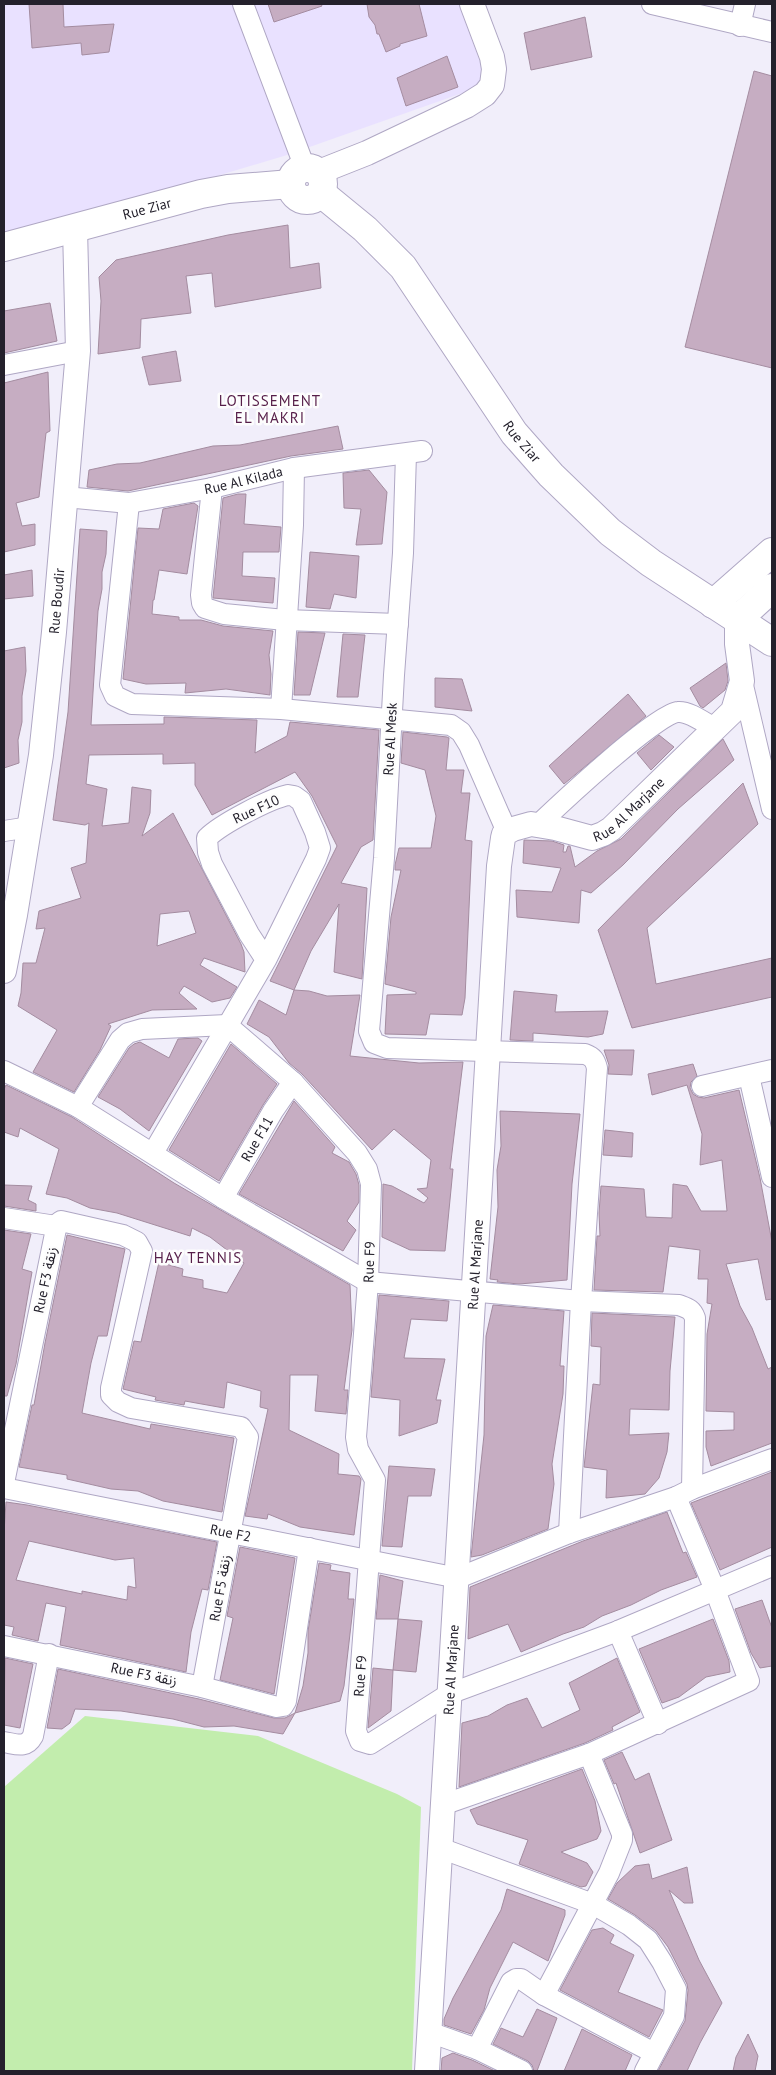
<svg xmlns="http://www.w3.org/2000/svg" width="776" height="2075" viewBox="0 0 776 2075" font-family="'PT Sans','Noto Sans Arabic',sans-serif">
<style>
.built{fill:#e9e1ff}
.green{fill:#c2edad}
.building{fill:#c6adc2;stroke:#a48ca0;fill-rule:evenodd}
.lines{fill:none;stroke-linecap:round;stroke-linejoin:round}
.minor-casing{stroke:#afa7c4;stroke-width:22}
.tertiary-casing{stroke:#afa7c4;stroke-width:26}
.secondary-casing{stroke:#afa7c4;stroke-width:30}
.minor{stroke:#fff;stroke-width:20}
.tertiary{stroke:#fff;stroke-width:24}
.secondary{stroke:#fff;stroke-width:28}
.labels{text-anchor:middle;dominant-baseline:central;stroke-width:5;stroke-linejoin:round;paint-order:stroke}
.street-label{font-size:14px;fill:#24212c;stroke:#fdfdfd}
.neighbourhood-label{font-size:15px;letter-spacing:1px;fill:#561e49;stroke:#fdfdfd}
</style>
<rect width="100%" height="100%" fill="#f1eefa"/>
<path class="built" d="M4 4H459L488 84 287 155 4 240Z"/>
<path class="green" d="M85 1716 258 1736 397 1794 421 1807 412 2071H4V1787Z"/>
<g class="building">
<path d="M29 4H63L64 27 114 24 109 52 82 55 81 43 32 48Z"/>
<path d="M268 4H321L322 6 274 22Z"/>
<path d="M367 4H419L427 36 400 44V46L386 52 379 34H377L375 25 369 17Z"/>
<path d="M585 17 592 57 531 70 524 33Z"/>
<path d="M447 56 458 87 406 106 397 78Z"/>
<path d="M754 71 772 76V368L685 347Z"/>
<path d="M288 225 290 268 319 263 321 288 215 307 212 273 186 276 191 313 141 319 140 348 98 354 101 301 99 277 116 260 228 235Z"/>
<path d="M50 303 57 341 4 353V311Z"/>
<path d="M176 351 181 381 149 385 142 357Z"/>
<path d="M48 372 50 431 46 433 39 497 16 503 22 526 35 524V545L4 552V383Z"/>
<path d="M338 426 343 449 291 456 128 491 87 487 89 470 117 464 140 463 213 446 240 445Z"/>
<path d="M369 470 387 492 382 544 356 545 361 509 344 508 343 473Z"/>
<path d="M238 494H246L244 524 281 527 279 552H243L242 576 275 578 273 603 213 598 223 498Z"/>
<path d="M194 503 198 506 187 574 159 570 154 600H153L152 614 179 617V620H201L223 626 273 631 269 655 271 674 270 695 226 689 185 693 186 683 146 684 123 679 138 528 159 529 163 509Z"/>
<path d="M80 529 107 531 106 554 102 572V589L98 611 91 725 164 724V717L257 720 255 753 287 736 290 722 379 730 373 840 361 847 341 883 367 888 362 979 334 972 339 904 311 951 294 990 270 981 337 846 312 796 295 772 212 815 195 785V763L163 764V754L89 755 86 784 107 789 102 826 129 823 132 787 151 790 150 813 142 836 173 813 241 944 244 952 245 972 204 958 200 965 237 987 230 998 212 1002 184 986 179 993 197 1009 152 1010 108 1024 111 1026 100 1050 74 1092 33 1072 57 1030 18 1006 21 993 23 963H36L45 928 36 929 39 911 81 898 71 868 86 863 89 823 85 825 53 820 68 712ZM189 911 196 933 157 946 160 914Z"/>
<path d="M310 552 359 556 356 598 334 594 330 609 306 607Z"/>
<path d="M32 570 33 596 4 599V575Z"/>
<path d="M298 632 325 633 310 695H294Z"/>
<path d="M343 634 365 635 358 697H337Z"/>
<path d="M25 647 26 671 22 696V722L18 740 19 763 4 768V651Z"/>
<path d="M726 663 728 681 725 690 703 708 700 706 690 688Z"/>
<path d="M435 678 462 679 472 711 435 707Z"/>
<path d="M628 694 646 716 564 784 549 766Z"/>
<path d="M403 732 447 737 449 738 446 770H464L461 793H470L465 840 472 841 465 998 462 1015 430 1014 426 1035 385 1034 387 995 416 994V992L385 984 391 917 401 870H395V865L399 848H431L436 816 425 770 401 763Z"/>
<path d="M659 735 674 747 651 770 637 753Z"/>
<path d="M723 739 734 760 678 809 623 865 591 893 581 890 579 923 517 917 516 890 552 892 561 868 523 863 524 840 552 841 564 845 563 852H566L568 846H570L575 867 597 851 621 839Z"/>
<path d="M743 783 758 824 647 928 656 984 772 958V997L632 1028 598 930Z"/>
<path d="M294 990 309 991 327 996 360 995 350 1056 419 1063 463 1062 450 1169H453L445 1251 410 1250 382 1237 383 1184 392 1186 424 1203 428 1198 417 1189 427 1188 431 1160 394 1129 372 1150 302 1074 289 1063 269 1037 247 1024 259 1000 286 1015Z"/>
<path d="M514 991 557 995 555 1012 608 1011 603 1034 588 1037 533 1033V1041L510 1040Z"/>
<path d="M198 1038 202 1041 149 1131 120 1109 98 1097 129 1048 134 1044 140 1042 169 1058 178 1039Z"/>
<path d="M231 1044 277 1084 263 1105 219 1181 169 1150Z"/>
<path d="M604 1050H634L632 1075 608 1074 609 1065Z"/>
<path d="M693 1064 697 1076 691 1082 690 1088 693 1094 698 1097 704 1098 739 1090 760 1178 772 1242V1299L766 1300 758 1259 726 1264 740 1306 752 1328 768 1369 772 1367V1443L711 1466 706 1447V1431L734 1430V1412L706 1411 707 1334 712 1304 707 1303 708 1279H698L700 1250 669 1246 663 1292 594 1290 597 1236H600L599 1213 601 1186 644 1189 646 1217 672 1218 673 1184 687 1186 701 1211H727L722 1160 700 1165 702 1134 687 1085 652 1095 648 1074Z"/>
<path d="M6 1085 72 1117 174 1183 350 1285 352 1330 344 1390H348L346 1414 315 1411 318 1375H290L289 1430 339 1454 338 1474 359 1476 361 1479 354 1535 300 1527 268 1514 267 1519 245 1516 268 1409 260 1407 261 1391 227 1382 224 1408 185 1401 184 1405 155 1400 156 1397 123 1389 134 1341 141 1342 159 1262 183 1269 182 1276 203 1280V1288L227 1293 244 1263 210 1237 192 1228 190 1236 117 1213 90 1208 67 1198 46 1194 59 1149 20 1128 18 1137 4 1132V1089Z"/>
<path d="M294 1101 335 1147 332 1153 349 1162 356 1174 359 1185V1202L347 1221 356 1230 343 1251 239 1194Z"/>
<path d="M500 1111 580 1114 572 1184 567 1280 519 1284 497 1282 498 1280 490 1279 498 1207 497 1170 501 1146Z"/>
<path d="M605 1130 633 1133 632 1157 603 1155Z"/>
<path d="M4 1185 32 1186 28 1200 36 1204V1211L4 1206Z"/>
<path d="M4 1230 31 1234 22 1269 32 1272 16 1364 7 1396H4Z"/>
<path d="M67 1235 125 1249 107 1336H98L91 1363 82 1413 150 1429 151 1424 234 1438 222 1512 163 1501 138 1491 111 1489 67 1479V1475L19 1467 32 1405H34L45 1343Z"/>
<path d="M379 1295 449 1301 447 1321 411 1319 404 1358 445 1359 436 1400H441L437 1423 399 1436 400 1400 371 1397Z"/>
<path d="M493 1305 564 1311 560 1366H564L563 1394 552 1464 554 1484 548 1529 482 1555 471 1557 484 1435 486 1336Z"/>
<path d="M592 1313 675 1317 670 1371 669 1410 630 1409 629 1435 669 1433 667 1452 659 1478 645 1494 606 1498 607 1470 584 1467 593 1384 600 1385 601 1347 591 1346Z"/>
<path d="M389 1466 435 1469 431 1496H408L402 1547 382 1546Z"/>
<path d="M772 1472V1547L720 1570 691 1503Z"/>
<path d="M6 1502 27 1505 217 1542 208 1590 202 1589 191 1632 186 1672 60 1645 66 1607 46 1603 38 1641 12 1635 14 1627 4 1625V1532ZM29 1541 115 1560 134 1558 136 1588 128 1586 127 1600 82 1591V1594L16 1580Z"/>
<path d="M667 1512 683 1553 686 1552 697 1577 661 1590 631 1605 602 1616 584 1627 563 1634 521 1652 508 1624 468 1639 470 1587 583 1541Z"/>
<path d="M240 1547 295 1558 274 1694 220 1680 233 1618 227 1616Z"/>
<path d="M319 1563 331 1565 330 1570 350 1573 348 1599H354L344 1686 340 1701 295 1713 303 1686 308 1653V1631Z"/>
<path d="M380 1575 403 1581 398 1619H376Z"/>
<path d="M762 1600 772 1628V1666L760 1668 751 1653 735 1609Z"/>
<path d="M398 1619 422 1621 416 1672 393 1670Z"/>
<path d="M713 1619 729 1661 730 1672 706 1677 679 1697 662 1703 639 1649Z"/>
<path d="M5 1658 33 1664 20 1728 4 1725Z"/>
<path d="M617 1658 640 1712 612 1727 613 1730 585 1743 459 1787 462 1723 488 1716 507 1705 527 1698 542 1728 580 1710 569 1683Z"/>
<path d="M373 1668 393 1670 391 1711 368 1728Z"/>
<path d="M58 1669 199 1699 274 1718H285L295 1713 283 1734 234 1726 204 1727 173 1719 121 1711 75 1709 70 1723 62 1729 47 1728Z"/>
<path d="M622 1752 635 1780 649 1773 672 1840 640 1853 616 1783 614 1784 604 1760Z"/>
<path d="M582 1769 595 1801 601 1831 597 1839 561 1852 587 1863 593 1872 586 1886 581 1887 519 1864 528 1840 477 1824 470 1810Z"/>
<path d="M649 1864 652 1879 687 1867 693 1903H684L669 1890 699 1960 722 2003 700 2043 687 2071H658L685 2021 688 1990 687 1984 668 1947 656 1931 635 1915 608 1899 617 1883 635 1866Z"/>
<path d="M507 1889 565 1910V1915L548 1961 513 1942 490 1988 484 2010 471 2034 444 2025V2019L453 1998 501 1910Z"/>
<path d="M603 1928 614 1935 610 1943 634 1955 618 1992 663 2010 649 2037 560 1990 592 1930Z"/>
<path d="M537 2009 557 2018 537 2071H534L532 2065 528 2061 493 2044 501 2028 523 2037Z"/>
<path d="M582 2029 632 2055 625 2071H564Z"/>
<path d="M748 2034 758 2056 755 2071H733L736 2057Z"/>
<path d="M453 2053 472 2060 495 2071H441L442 2058Z"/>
</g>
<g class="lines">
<g class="minor-casing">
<g id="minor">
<path d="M243 4 305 168"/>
<path d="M652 4 772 32"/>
<path d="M740 26 745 4"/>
<path d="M4 365 78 351"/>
<path d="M406 454 403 553 394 675 384 858 369 1031 374 1043 387 1048 585 1054C593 1057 595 1060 597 1068L581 1301 569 1533"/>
<path d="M212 488 201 595 202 603 205 608 224 614 285 620 398 624"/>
<path id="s1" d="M65 497 129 503 212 488 294 468 422 451"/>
<path d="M129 503 110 685 115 696 132 704 281 709 451 725 461 732 469 745 507 832"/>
<path d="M742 681 772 809"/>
<path d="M281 709 293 525 294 468"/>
<path d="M539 824C559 805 657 713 678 712 690 711 706 724 716 729"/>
<path d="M4 831 30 827"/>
<path d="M4 1071 78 1107 223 1198 368 1282 581 1301 679 1305C687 1308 692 1309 695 1318L692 1489"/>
<path d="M749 1076 772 1177"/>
<path d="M702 1086 772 1070"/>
<path d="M78 1107 120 1040 128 1033 142 1029 227 1025 293 1082 357 1153 367 1169 371 1184 368 1282 356 1437 358 1449 375 1480 356 1731 360 1741 370 1744 449 1694 618 1631 772 1566"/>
<path d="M153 1153 266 960 316 859 320 848 315 832 301 801 294 796 288 795C269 799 221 824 207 838L208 852 212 864 249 934 266 960"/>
<path id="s2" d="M223 1198 273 1111 293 1082"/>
<path d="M4 1218 56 1226"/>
<path d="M4 1483 57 1224 61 1221 123 1235 137 1242 142 1251 111 1388V1395L118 1402 131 1408 241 1427 248 1437 202 1687"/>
<path id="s3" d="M4 1488 458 1578 569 1533 676 1497 692 1489 772 1459"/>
<path d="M618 1631 658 1724"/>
<path d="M4 1646 202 1687 277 1707 283 1706 286 1701 309 1548"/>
<path d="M4 1742C16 1744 26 1749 33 1736L49 1654"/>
<path d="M442 1805 589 1754 749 1681 715 1590 676 1497"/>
<path d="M440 1848 593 1904 629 1925 648 1940 662 1962 676 1989 674 2016 645 2071"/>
<path d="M544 1995 609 1873 622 1840V1834L589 1754"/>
<path d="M429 2032 477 2049 522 2071"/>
<path d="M477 2049 511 1982 516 1979H521L544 1995 654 2053"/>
</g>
</g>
<g class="tertiary-casing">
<g id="tertiary">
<path d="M319 172 367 153 466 106 485 94 492 85 494 69 492 57 472 4"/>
<path id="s4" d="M4 971 15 915 41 755 54 632 78 351 75 228"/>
<path id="s5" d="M427 2071 499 866 503 838 504 834 513 829 531 824 555 828 592 838 603 834 611 829 733 711 742 681 737 644V620"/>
</g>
</g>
<g class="secondary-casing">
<g id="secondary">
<circle cx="307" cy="184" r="16"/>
<path id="s6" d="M321 193 365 229 403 267 514 433 551 475 610 532 651 563 772 642"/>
<path id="s7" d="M4 247 201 194 228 189 291 184"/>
<path d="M713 604 772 552"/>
<path d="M737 620 772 588"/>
</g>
</g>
<use href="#minor" class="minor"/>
<use href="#tertiary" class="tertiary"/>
<use href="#secondary" class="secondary"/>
</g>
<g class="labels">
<g class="street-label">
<text stroke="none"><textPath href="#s7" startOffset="148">Rue Ziar</textPath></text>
<text stroke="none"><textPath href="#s6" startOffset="322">Rue Ziar</textPath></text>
<text stroke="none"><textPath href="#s1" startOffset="181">Rue Al Kilada</textPath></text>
<text stroke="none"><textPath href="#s4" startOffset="374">Rue Boudir</textPath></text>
<text transform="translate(390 739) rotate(-87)">Rue Al Mesk</text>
<text stroke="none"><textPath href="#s5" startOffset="1378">Rue Al Marjane</textPath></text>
<text transform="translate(256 809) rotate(-25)">Rue F10</text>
<text stroke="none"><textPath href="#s2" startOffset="68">Rue F11</textPath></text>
<text transform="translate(369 1262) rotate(-88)">Rue F9</text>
<text stroke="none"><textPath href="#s5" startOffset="808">Rue Al Marjane</textPath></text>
<text transform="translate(45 1280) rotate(-78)">Rue F3 زنقة</text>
<text stroke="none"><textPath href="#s3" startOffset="231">Rue F2</textPath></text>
<text transform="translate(220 1588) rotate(-80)">Rue F5 زنقة</text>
<text stroke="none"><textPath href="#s5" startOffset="402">Rue Al Marjane</textPath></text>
<text transform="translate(144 1674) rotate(12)">Rue F3 زنقة</text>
<text transform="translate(360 1676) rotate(-86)">Rue F9</text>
</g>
<g class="neighbourhood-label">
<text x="270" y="400">LOTISSEMENT<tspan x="270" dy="17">EL MAKRI</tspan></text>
<text x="198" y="1257">HAY TENNIS</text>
</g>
</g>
<rect width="776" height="2075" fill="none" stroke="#24212c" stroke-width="10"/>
</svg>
